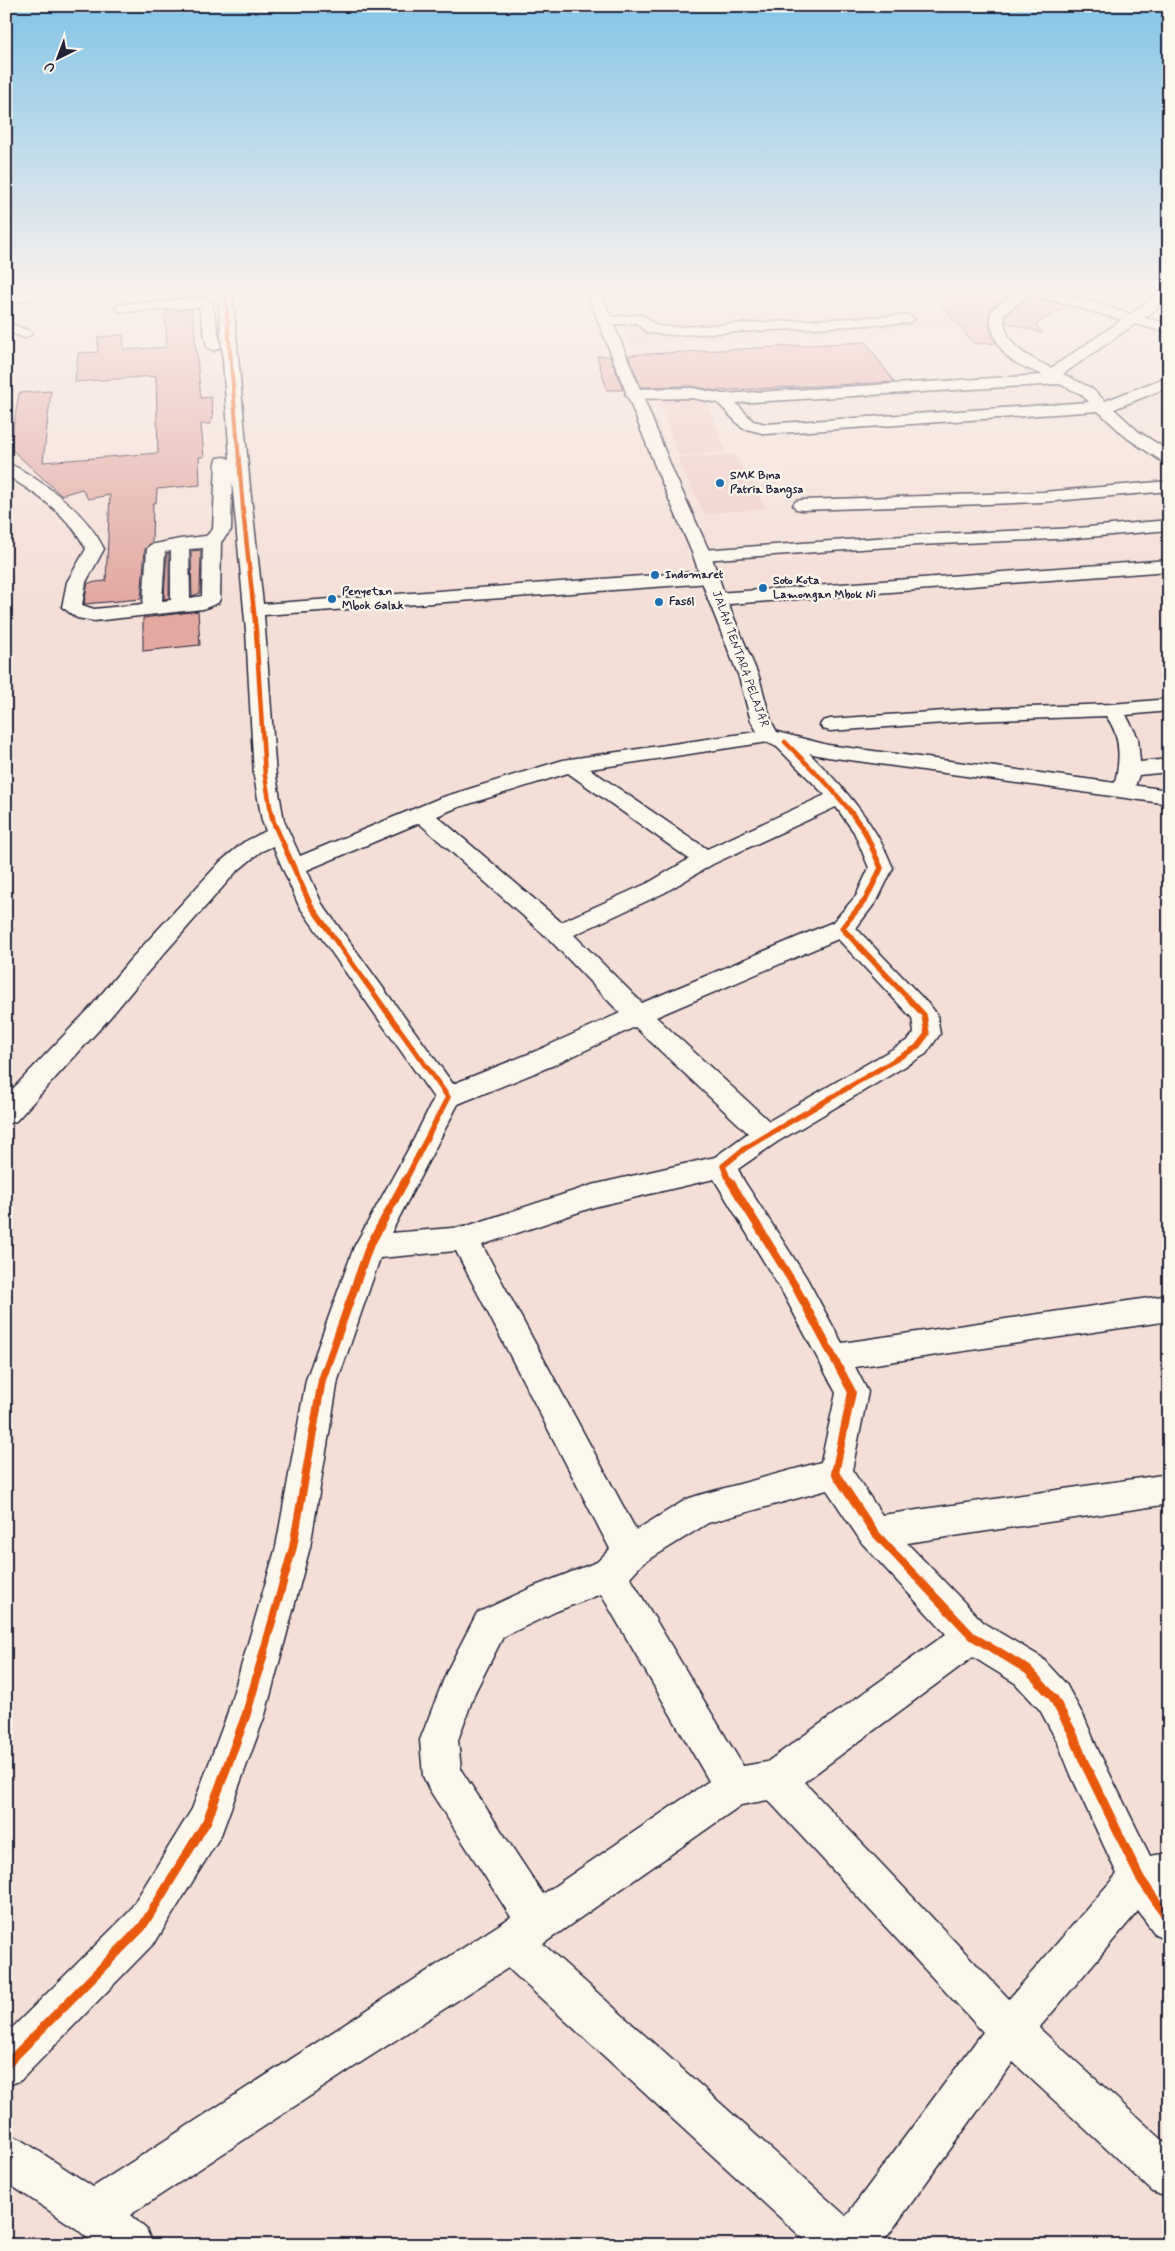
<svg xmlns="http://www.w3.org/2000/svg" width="1175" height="2251" viewBox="0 0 1175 2251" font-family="Mynerve,sans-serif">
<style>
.built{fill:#efcec6}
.building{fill:#e2a8a1;stroke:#22223b}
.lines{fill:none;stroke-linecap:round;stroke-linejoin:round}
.minor-casing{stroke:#22223b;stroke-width:3}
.major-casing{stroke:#22223b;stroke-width:3}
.minor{fill:#fbf7ec;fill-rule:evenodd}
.major{fill:#fbf7ec;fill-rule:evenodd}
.cycleway-far4-casing{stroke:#fbf7ec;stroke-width:5.5}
.cycleway-far3-casing{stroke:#fbf7ec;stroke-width:7}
.cycleway-far2-casing{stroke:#fbf7ec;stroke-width:9}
.cycleway-far1-casing{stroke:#fbf7ec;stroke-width:11}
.cycleway-casing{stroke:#fbf7ec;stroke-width:12}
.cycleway-far4{stroke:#e8590c;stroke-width:4}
.cycleway-far3{stroke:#e8590c;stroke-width:4.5}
.cycleway-far2{stroke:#e8590c;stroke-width:5.5}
.cycleway-far1{stroke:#e8590c;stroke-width:8}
.cycleway{stroke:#e8590c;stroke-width:9}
.poi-dot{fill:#1f6fb2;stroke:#fbf7ec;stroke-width:2}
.labels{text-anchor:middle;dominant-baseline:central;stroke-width:4.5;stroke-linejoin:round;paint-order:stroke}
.far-poi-label{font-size:12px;font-weight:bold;fill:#22223b;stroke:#fbf7ec;text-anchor:start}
.far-street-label{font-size:12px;fill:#22223b;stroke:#fbf7ec}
</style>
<rect width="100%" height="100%" fill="#f4dfd6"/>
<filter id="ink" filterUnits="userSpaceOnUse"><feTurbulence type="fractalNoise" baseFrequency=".02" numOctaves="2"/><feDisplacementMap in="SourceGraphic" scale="10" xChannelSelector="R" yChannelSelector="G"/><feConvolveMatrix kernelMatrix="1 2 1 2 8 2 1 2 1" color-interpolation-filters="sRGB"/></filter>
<g filter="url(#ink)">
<g class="built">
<path d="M620 290H781L624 299Z"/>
<path d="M812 290H925L953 325 629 344 610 302Z"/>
<path d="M704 396 726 452 678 455 658 398Z"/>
<path d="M734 454 766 508 705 514 677 458Z"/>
</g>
<g class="building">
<path d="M169 290H191V297L169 299Z"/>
<path d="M928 290H1008L1011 294 991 308 989 314 990 329 996 343 974 344Z"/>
<path d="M1035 297 1067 306 1036 324 1042 333 1007 323 1006 315 1020 305Z"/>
<path d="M192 309 201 398 211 397 213 419H211V424H201L204 457H199L200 485 157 489 156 503H153L152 543 145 549 141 599 84 604 88 583 106 581 110 495 88 499 82 489 61 495 10 448 19 393 51 391 43 462 158 453 156 376 75 382 78 353 98 352V337L123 335 124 350 167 347 165 312Z"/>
<path d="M866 342 894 382 716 391 692 386 641 387 628 355Z"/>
<path d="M597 356H610L623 390H607Z"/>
<path d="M201 550 200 593 192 596 191 551Z"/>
<path d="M169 553V598L164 599 167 554Z"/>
<path d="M198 611 200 645 143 651V618Z"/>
</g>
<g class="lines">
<g class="minor-casing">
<g id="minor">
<path d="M30 290H53L51 293 6 306V297Z"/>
<path d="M218 290H232L250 488 263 604 710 571 717 573 719 577 717 581 710 583 264 615 276 776 284 821 300 856 440 798 563 760 769 730 776 732 779 737 785 736 793 737C833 777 872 814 893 868L878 899 856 928 933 1009 937 1015 940 1034 926 1054 777 1142 738 1169 744 1181 806 1277 842 1343 1169 1295V1321L855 1367 868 1392 852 1470 882 1515 1169 1474V1504L907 1543 985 1624 1041 1657 1066 1684 1085 1719 1098 1750 1150 1856 1169 1853V1940L1155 1934 1138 1911 1039 2028 1169 2146V2198L1153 2192 1013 2062 881 2245H810L508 1968 363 2061 130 2215 146 2229 153 2245H95L77 2229 6 2182V2134L22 2140 93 2187 511 1917 429 1789 423 1776 420 1740 447 1671 477 1613 533 1587 597 1562 610 1549 456 1251 380 1258 338 1380 310 1547 265 1715 221 1835 156 1941 21 2080 6 2086V2034L128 1913 192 1809 227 1715 276 1547 306 1380 354 1247 414 1139 434 1098 299 906 273 846 260 852 236 872 147 973 107 1021 16 1121 6 1124V1096L89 1009 129 961 220 862 244 842 266 831 262 821 254 776 246 631 232 481 231 530 221 542 220 599 218 603 203 609 94 621 77 618 62 607 67 582 86 549C70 516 37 494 6 475V463C16 466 25 472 34 478 62 496 89 518 104 549L86 582 82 605 94 609 143 604 147 549 150 545 180 539 206 536 213 529 216 462 218 458 224 457 230 459ZM203 548 202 596 190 598 189 549ZM171 551V600L162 601 165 552ZM775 741 777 747 825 795 707 849 590 769ZM568 773 689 859 648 883 561 922 437 816 456 808ZM836 807 854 832 869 868 856 896 833 922 642 1003 574 935 664 893 713 864ZM419 823 549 939 620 1013 536 1051 453 1084 322 904 307 870ZM838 939 912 1018 914 1033 908 1040 769 1121 656 1017ZM635 1027 748 1133 715 1157 592 1185 464 1227 391 1233 458 1104 554 1065ZM714 1179 784 1295 836 1393 821 1462 699 1495 687 1499 636 1530 482 1245 594 1207ZM827 1490 862 1543 946 1634 767 1762 743 1766 630 1577 642 1564 708 1523ZM601 1594 709 1781 543 1894 461 1770 458 1740 475 1692 503 1637 557 1611ZM973 1657 1015 1683 1040 1710 1058 1743 1071 1775 1117 1874 1009 1999 804 1782ZM768 1800 983 2032 846 2216 543 1944 741 1805Z"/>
<path d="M1019 290H1049L1131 314 1164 290H1169V300L1144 318 1169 324V333L1135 324 1063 374 1091 388 1105 401 1169 376V387L1114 409 1139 432 1169 451V463L1163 462 1127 438 1098 411 766 434 742 428 718 403 692 398 633 399 628 397 625 394 628 391 633 389 692 388 723 394 1043 375C1032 370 1019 366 1010 359 1000 352 985 321 992 310ZM1031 294 1122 320 1051 368C1027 356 1004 347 1004 314ZM1059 384 1081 394 1089 402 766 424 753 421 736 403Z"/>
<path d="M205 298 212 302 221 347 214 351 207 347 199 307 122 312 115 308 122 304Z"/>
<path d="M639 315 644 316 657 326 677 327 908 315 915 319 908 323 677 335 648 333 636 323 605 325 598 321 605 317Z"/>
<path d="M6 322 30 331 32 334 25 338 6 331Z"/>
<path d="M1169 481V491L1043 502 802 510 796 509 793 505 796 501 802 500 1043 492Z"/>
<path d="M1169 520V530L1077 538 918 545 702 560 696 559 693 555 696 551 702 550 918 535 1077 528Z"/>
<path d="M1169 560V571L717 605 710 603 708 599 710 595 717 593Z"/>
<path d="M1169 699V711L1126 715 1138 738 1140 762 1169 759V772L1139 775 1132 795 1124 797 1116 795 1113 790C1120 765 1123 738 1106 716L973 721 830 731 823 729 820 725 823 721 830 719 973 709 1112 704Z"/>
</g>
</g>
<g class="major-casing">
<path id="major" d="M586 290H600L673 471 711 555 726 599 759 677 771 721 777 732 828 745 1169 790V804L828 757 777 747 762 740 751 721 739 677 708 599 693 555 657 471Z"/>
</g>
<use href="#minor" class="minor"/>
<use href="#major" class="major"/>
<g class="cycleway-far4-casing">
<path id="cycleway-far4" d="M225 290 244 521"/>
</g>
<g class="cycleway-far3-casing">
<g id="cycleway-far3">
<path d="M244 519 256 631 265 776 271 812"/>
<path d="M785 742 828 785 851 812"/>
</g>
</g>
<g class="cycleway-far2-casing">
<g id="cycleway-far2">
<path d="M271 811 273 821 311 906 448 1097 404 1183"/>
<path d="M730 1183 723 1166 744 1149 917 1047 927 1034 924 1015 842 928 866 899 881 868 865 832 850 811"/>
</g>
</g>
<g class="cycleway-far1-casing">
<g id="cycleway-far1">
<path d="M730 1181 795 1286 852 1392 835 1473 874 1532 972 1636 1001 1654"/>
<path d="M263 1654 293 1547 322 1380 369 1247 405 1181"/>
</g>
</g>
<g class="cycleway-casing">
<g id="cycleway">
<path d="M999 1652 1028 1670 1053 1697 1072 1732 1084 1762 1140 1878 1169 1920"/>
<path d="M6 2065 142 1927 207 1821 246 1715 264 1652"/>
</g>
</g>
<use href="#cycleway-far4" class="cycleway-far4"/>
<use href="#cycleway-far3" class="cycleway-far3"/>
<use href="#cycleway-far2" class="cycleway-far2"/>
<use href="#cycleway-far1" class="cycleway-far1"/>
<use href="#cycleway" class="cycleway"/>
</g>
</g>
<linearGradient id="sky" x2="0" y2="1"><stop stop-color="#84c5e8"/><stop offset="0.48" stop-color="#faf1ed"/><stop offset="1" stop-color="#faf1ed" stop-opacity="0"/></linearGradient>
<rect width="1175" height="606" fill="url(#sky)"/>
<g class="poi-dot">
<circle cx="720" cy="483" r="5"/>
<circle cx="655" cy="575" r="5"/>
<circle cx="763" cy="588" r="5"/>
<circle cx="332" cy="599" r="5"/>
<circle cx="659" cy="602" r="5"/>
</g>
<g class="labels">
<g class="far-poi-label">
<text x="730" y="476">SMK Bina<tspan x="730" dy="14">Patria Bangsa</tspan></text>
<text x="665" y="575">Indomaret</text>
<text x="773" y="581">Soto Kota<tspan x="773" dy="14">Lamongan Mbok Ni</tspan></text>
<text x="342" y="592">Penyetan<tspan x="342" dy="14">Mbok Galak</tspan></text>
<text x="669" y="602">Fasól</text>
</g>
<g class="far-street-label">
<text transform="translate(740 659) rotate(70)">JALAN TENTARA PELAJAR</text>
</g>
</g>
<rect width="1175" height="2251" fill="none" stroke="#fbf7ec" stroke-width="25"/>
<rect x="12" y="12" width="1150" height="2226" fill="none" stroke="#22223b" stroke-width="2" filter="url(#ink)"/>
<g transform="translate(58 58) rotate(222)" stroke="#fbf7ec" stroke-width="4" paint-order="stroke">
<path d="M0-4L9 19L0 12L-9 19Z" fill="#22223b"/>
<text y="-8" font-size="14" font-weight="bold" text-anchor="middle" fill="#22223b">U</text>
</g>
</svg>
